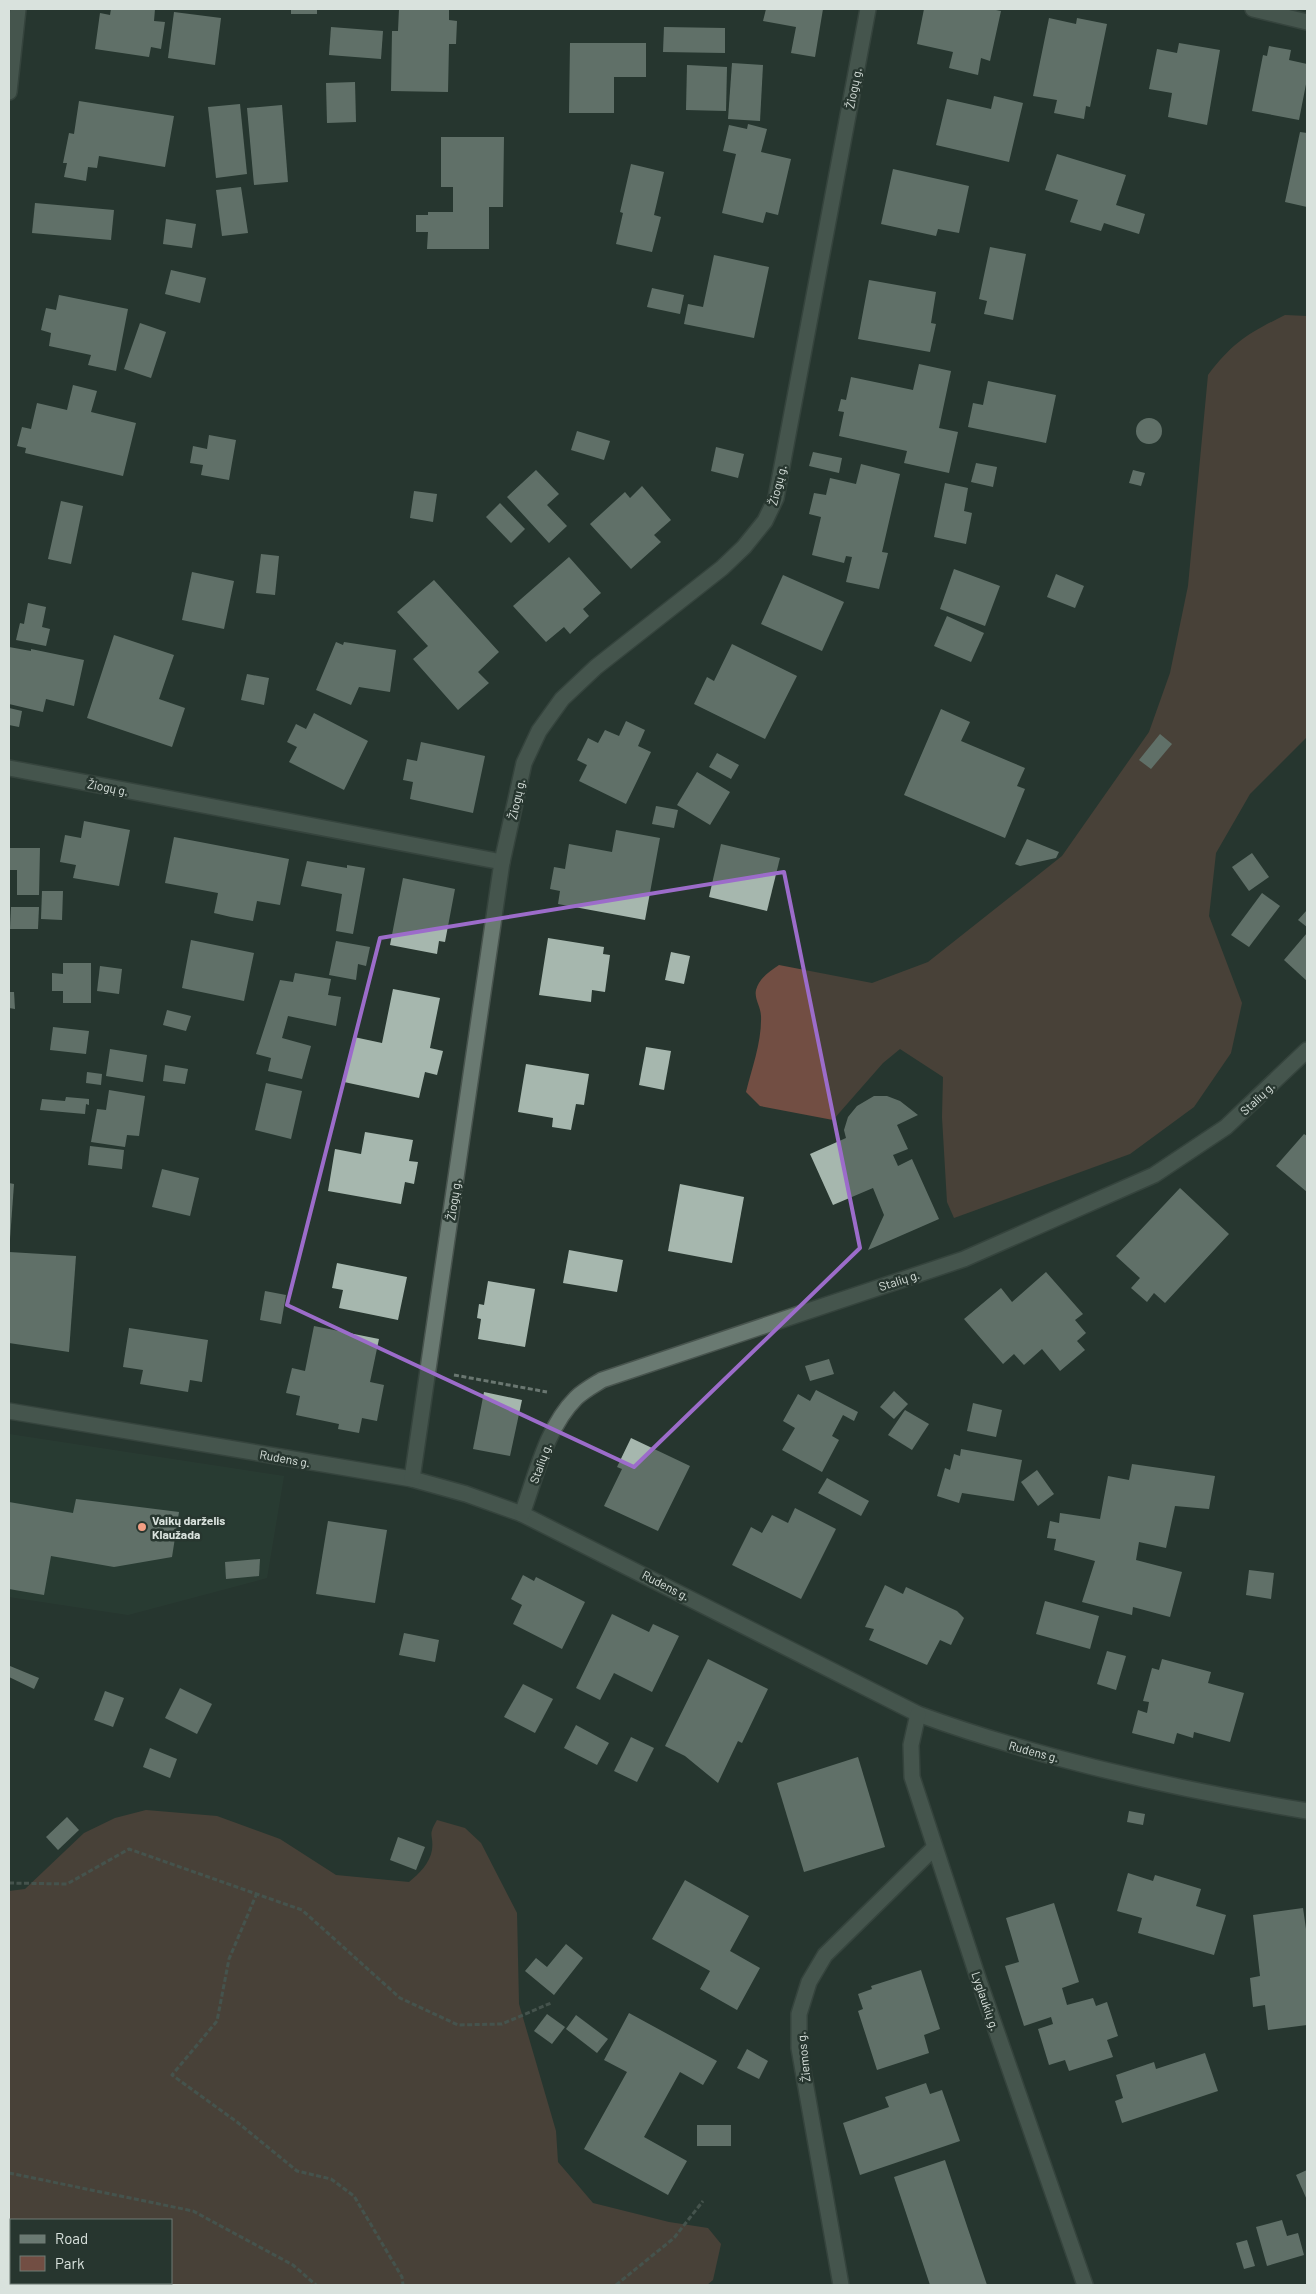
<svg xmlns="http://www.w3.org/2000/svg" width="1316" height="2294" viewBox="0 0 1316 2294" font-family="Barlow,sans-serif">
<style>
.built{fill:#2c4137}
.green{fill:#724e43;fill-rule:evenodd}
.building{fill:#a6b7ae}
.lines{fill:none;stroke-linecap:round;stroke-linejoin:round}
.minor-casing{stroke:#48544e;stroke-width:18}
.path{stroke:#6a7771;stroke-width:3;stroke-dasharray:5 2.5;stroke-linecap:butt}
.minor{stroke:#6a7a72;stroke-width:15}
.marked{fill:none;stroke:#9c6cca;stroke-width:4;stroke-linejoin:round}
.poi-dot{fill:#f39f84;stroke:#27362f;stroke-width:2}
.labels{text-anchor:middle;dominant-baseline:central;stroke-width:5;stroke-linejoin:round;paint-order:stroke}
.street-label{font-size:12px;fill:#d9e2dd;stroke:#27362f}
.poi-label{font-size:12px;font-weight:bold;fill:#d9e2dd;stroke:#27362f;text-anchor:start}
</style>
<rect width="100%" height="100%" fill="#27362f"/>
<path class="built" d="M9 1434 284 1476 267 1578 128 1615 9 1597Z"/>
<g class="green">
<path d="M1285 315 1307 316V737L1250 794 1216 853 1209 916 1242 1003 1231 1053 1194 1107 1130 1154 954 1218 947 1202 942 1117 943 1077 900 1049 883 1063 833 1120 760 1106 746 1092C752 1068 762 1041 761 1016 761 1007 754 999 756 990 759 978 770 971 779 965L872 983 928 962 1062 856 1149 732 1170 673 1188 586 1208 375C1233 342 1249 333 1285 315Z"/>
<path d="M146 1810 217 1816 280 1839 336 1875 409 1882C419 1874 430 1863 432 1850 434 1834 427 1837 437 1820L465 1828 481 1843 517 1913 519 2004 556 2131 558 2162 593 2203 669 2222 708 2228 721 2244 713 2280 707 2285H9V1891L25 1889 84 1833 115 1818ZM11 2220H171V2283H11Z"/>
</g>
<g class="building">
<path d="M111 9H155L154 21 165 22 161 49 151 47 149 57 95 49 100 13 110 15Z"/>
<rect x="291" y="9" width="26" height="5"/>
<path d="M399 9H449V20L457 21 456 44H449L448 92 391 91 392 31H398Z"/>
<path d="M766 9H823L815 57 791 53 796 27 763 21Z"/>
<path d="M924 9H991L1001 11 990 61 981 58 978 75 949 68 953 52 917 44Z"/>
<path d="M174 12 221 18 215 65 168 58Z"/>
<path d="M1049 18 1076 24 1077 18 1107 24 1090 107 1086 106 1084 119 1054 113 1057 100 1033 96Z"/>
<path d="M331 27 383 31 381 59 329 55Z"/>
<path d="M664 27 725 28V53L663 52Z"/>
<path d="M570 43H646V77H614V113H569Z"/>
<path d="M1179 43 1220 50 1207 125 1168 117 1172 93 1149 89 1157 49 1177 53Z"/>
<path d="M1269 46 1291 50 1289 60 1307 64V79L1299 120 1252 111 1263 55 1267 56Z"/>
<path d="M732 63 763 65 760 121 728 119Z"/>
<path d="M687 65 727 67 726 111 686 110Z"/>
<path d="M355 82 356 122 327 123 326 83Z"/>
<path d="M994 96 1023 103 1009 162 936 145 947 99 991 109Z"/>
<path d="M79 101 174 116 165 167 99 156 97 168 88 167 86 181 64 177 67 163H63L69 133 74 134Z"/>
<path d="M240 104 247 174 216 178 208 107Z"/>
<path d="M282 105 288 182 254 185 247 108Z"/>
<path d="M748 124 767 129 761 152 791 159 778 215 766 212 763 223 722 213 736 154 723 151 729 125 747 129Z"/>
<path d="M1300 132 1307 133V207L1285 202Z"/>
<path d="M441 137H504L503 207H489V249H427L428 232H416V215H428V212H453V187H441Z"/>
<path d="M1057 154 1126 175 1116 205 1145 214 1139 234 1104 223 1101 231 1070 222 1078 200 1045 190Z"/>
<path d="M631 164 664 172 654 215 661 217 652 252 616 244 623 213 620 212Z"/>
<path d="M893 169 969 186 959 233 938 229 936 236 881 224Z"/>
<path d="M241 187 248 233 222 236 216 190Z"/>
<path d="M35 203 114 210 111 240 32 233Z"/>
<path d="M166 219 196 224 192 248 163 244Z"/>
<path d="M990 247 1026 254 1013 320 984 314 987 301 979 299Z"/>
<path d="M714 255 769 267 754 338 684 324 688 304 703 307Z"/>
<path d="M171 270 206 278 200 303 165 294Z"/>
<path d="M869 280 936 292 931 323 936 324 930 352 858 339Z"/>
<path d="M652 288 684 295 680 314 647 307Z"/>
<path d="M59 295 128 309 116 371 88 365 91 355 49 346 51 333 41 330 46 308 56 310Z"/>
<path d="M140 323 166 332 151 378 124 369Z"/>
<path d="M919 364 951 371 939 428 958 432 949 473 904 463 907 451 839 436 844 412 838 411 841 399 846 400 851 377 913 390Z"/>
<path d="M988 381 1056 395 1046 443 968 427 973 403 983 405Z"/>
<path d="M73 385 97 391 91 412 136 423 123 476 25 453 26 448 17 446 22 427 31 429 37 403 67 410Z"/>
<circle cx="1149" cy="431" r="13"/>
<path d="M577 431 610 441 604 460 571 450Z"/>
<path d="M209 435 236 440 229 480 201 475 203 465 190 463 193 446 207 449Z"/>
<path d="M716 447 744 454 738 478 711 471Z"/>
<path d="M813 452 842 458 839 473 809 466Z"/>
<path d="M976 463 997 467 993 487 971 482Z"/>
<path d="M861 464 900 474 882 552 888 553 879 589 846 582 852 557 846 556 844 563 812 555 821 517 809 514 814 493 826 495 830 478 856 484Z"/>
<path d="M536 470 559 494 547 505 567 526 549 543 507 497Z"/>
<path d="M1133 470 1145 473 1141 486 1129 483Z"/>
<path d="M945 483 968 488 964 511 972 513 966 544 934 537Z"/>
<path d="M642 486 671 520 654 535 661 542 631 569 590 524 625 492 630 498Z"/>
<path d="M414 491 437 494 433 522 410 518Z"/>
<path d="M61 501 83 506 71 564 48 559Z"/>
<path d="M500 503 525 529 511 543 486 517Z"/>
<path d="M261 554 279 556 275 595 256 593Z"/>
<path d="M569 557 601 593 583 609 589 616 570 634 564 627 546 642 513 606Z"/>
<path d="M954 569 1000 586 985 626 940 609Z"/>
<path d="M192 572 234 581 224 629 182 620Z"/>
<path d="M1056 574 1084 586 1075 608 1047 597Z"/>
<path d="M783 575 844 602 822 651 761 624Z"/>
<path d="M434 580 499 652 478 672 489 683 458 710 413 659 428 646 397 612Z"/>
<path d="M28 603 46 607 42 627 50 629 46 646 16 640 20 623 24 624Z"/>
<path d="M947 616 984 633 971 662 934 646Z"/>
<path d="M114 635 174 655 159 699 185 708 172 747 87 718Z"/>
<path d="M336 642 343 645 344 642 396 650 390 692 359 687 351 705 316 690Z"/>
<path d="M732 644 797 676 765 739 694 704 707 677 714 681Z"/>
<path d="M9 647 31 651V649L84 660 74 706 46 699 43 712 9 704Z"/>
<path d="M247 674 269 678 264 705 241 700Z"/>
<path d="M9 708 22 711 19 727 9 725Z"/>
<path d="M941 709 970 722 961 741 1025 768 1017 786 1025 789 1005 838 904 795Z"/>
<path d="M314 713 368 741 344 790 289 762 297 747 287 742 296 724 306 729Z"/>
<path d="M626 721 645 730 638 746 651 752 626 804 579 781 587 765 577 760 588 738 598 743 605 730 619 736Z"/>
<path d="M1160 734 1172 744 1151 769 1139 760Z"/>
<path d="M421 742 485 756 473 813 410 799 413 782 403 780 407 759 417 761Z"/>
<path d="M717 753 739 765 731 779 709 767Z"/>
<path d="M697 772 730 792 710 825 677 805Z"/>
<path d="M656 806 678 810 674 828 652 824Z"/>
<path d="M84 821 130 830 119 886 73 878 76 865 60 862 65 835 81 838Z"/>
<path d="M616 830 660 838 645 920 558 904 560 891 550 889 554 867 565 869 569 844 612 852Z"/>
<path d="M174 837 289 859 280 905 257 901 253 921 231 917 214 913 218 893 165 883Z"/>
<path d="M1027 839 1059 852 1056 858 1020 866 1015 864Z"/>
<path d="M721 844 780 858 767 911 709 897Z"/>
<path d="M9 848H40L39 895H17V870H9Z"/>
<path d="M1252 853 1269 877 1249 891 1232 867Z"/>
<path d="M307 861 347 868V865L365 868 353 934 336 931 342 894 301 886Z"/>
<path d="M403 878 455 889 445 942 439 941 437 954 390 945Z"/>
<path d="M42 891H63L62 920 41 919Z"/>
<path d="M1262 893 1280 906 1249 947 1231 935Z"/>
<path d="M11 907H39L38 929H10Z"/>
<path d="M1307 910V927L1298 920Z"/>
<path d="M1307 933V981L1284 960Z"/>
<path d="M548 938 604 947 603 954 610 955 605 992 592 990 591 1002 539 995Z"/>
<path d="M191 940 254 953 244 1001 182 988Z"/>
<path d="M336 941 370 947 366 966 358 964 356 980 329 975Z"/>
<path d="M671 952 690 956 684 984 665 980Z"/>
<path d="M63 963H91V1003H63V991H52V973L63 974Z"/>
<path d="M100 966 122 969 119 994 97 991Z"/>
<path d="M295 973 331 979 328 995 341 997 336 1026 288 1016 282 1038 311 1046 302 1079 268 1071 271 1058 256 1054 280 980 293 982Z"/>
<path d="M393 989 440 998 430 1048 443 1051 437 1075 425 1072 419 1098 344 1082 354 1037 382 1043Z"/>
<path d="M9 992H14L15 1009 9 1008Z"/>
<path d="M167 1010 191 1016 186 1031 163 1025Z"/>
<path d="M53 1027 89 1031 86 1054 50 1050Z"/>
<path d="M646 1047 671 1051 664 1090 639 1085Z"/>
<path d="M110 1049 147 1055 143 1082 106 1076Z"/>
<path d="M526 1064 589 1074 584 1105 576 1104 571 1130 552 1127 553 1118 518 1112Z"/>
<path d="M165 1065 188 1069 185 1084 163 1081Z"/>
<path d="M87 1072 102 1074 101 1085 86 1083Z"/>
<path d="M266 1083 302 1091 291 1139 255 1130Z"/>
<path d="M109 1090 145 1096 139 1136 127 1135 125 1147 91 1142 97 1109 106 1110Z"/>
<path d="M874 1096H887L900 1101 918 1115 897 1125 908 1149 893 1155 898 1166 912 1159 939 1219 868 1250 884 1215 873 1188 833 1205 810 1154 846 1138 844 1130 848 1117 857 1106Z"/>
<path d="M66 1097 89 1099V1105L86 1104 85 1114 40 1110 42 1099 65 1101Z"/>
<path d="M365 1132 413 1140 409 1161 418 1162 414 1184 405 1182 401 1204 328 1191 335 1149 361 1154Z"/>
<path d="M1304 1134 1307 1136V1192L1276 1166Z"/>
<path d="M90 1146 124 1150 122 1169 88 1165Z"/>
<path d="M162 1169 199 1178 190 1216 152 1207Z"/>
<path d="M9 1183 14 1184 10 1239H9Z"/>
<path d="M680 1184 744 1197 732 1263 668 1251Z"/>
<path d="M1180 1188 1229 1234 1165 1303 1154 1293 1147 1302 1131 1288 1140 1278 1116 1256Z"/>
<path d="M569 1250 623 1260 617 1292 563 1283Z"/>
<path d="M9 1252 76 1256 69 1352 9 1343Z"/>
<path d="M337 1263 407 1277 398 1320 339 1308 343 1290 332 1288Z"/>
<path d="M1046 1272 1083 1314 1075 1320 1086 1333 1077 1341 1085 1350 1060 1371 1042 1349 1024 1365 1014 1354 1003 1364 964 1319 1001 1288 1012 1302Z"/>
<path d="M488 1281 535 1289 525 1347 478 1339 481 1319 477 1318 479 1304 484 1305Z"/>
<path d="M265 1291 286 1295 281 1324 260 1320Z"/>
<path d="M314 1326 379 1339 370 1382 384 1385 377 1421 362 1418 359 1433 338 1429 339 1424 296 1415 300 1396 286 1393 292 1368 305 1371Z"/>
<path d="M129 1328 208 1340 202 1382 190 1380 188 1392 140 1384 143 1370 123 1367Z"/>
<path d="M829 1359 834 1374 810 1381 805 1366Z"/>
<path d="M816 1390 858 1412 854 1421 843 1415 832 1436 839 1440 822 1472 782 1450 795 1428 783 1421 798 1394 810 1401Z"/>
<path d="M894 1391 908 1404 894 1419 880 1407Z"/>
<path d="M484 1392 522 1400 510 1456 473 1449Z"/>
<path d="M973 1403 1002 1410 996 1437 967 1431Z"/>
<path d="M905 1410 929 1424 912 1450 888 1435Z"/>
<path d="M631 1438 690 1466 658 1531 604 1506 622 1469 617 1467Z"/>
<path d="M961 1449 1022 1460 1014 1501 962 1493 959 1503 937 1496 945 1468 950 1470 954 1454 960 1456Z"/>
<path d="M1132 1464 1215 1476 1209 1509 1175 1506 1166 1548 1139 1542 1136 1560 1182 1572 1170 1617 1133 1607 1132 1615 1082 1602 1095 1561 1054 1550 1056 1539 1047 1538 1050 1521 1059 1523 1060 1513 1100 1519 1108 1476 1129 1480Z"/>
<path d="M1037 1470 1054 1494 1038 1506 1021 1482Z"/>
<path d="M827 1478 869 1501 861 1516 818 1493Z"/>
<path d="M76 1499 179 1512 172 1557 114 1567 51 1556 44 1595 9 1589V1502L73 1513Z"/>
<path d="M795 1508 836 1529 801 1599 732 1565 751 1527 762 1533 772 1515 788 1523Z"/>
<path d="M328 1521 387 1530 375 1603 316 1594Z"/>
<path d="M260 1559 259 1576 226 1579 225 1562Z"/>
<path d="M1249 1570 1274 1573 1271 1599 1246 1595Z"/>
<path d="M523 1575 534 1581 536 1577 585 1602 562 1649 513 1624 522 1605 511 1599Z"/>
<path d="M885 1585 903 1594 906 1587 957 1611 964 1618 951 1645 940 1640 927 1665 869 1640 874 1629 865 1627Z"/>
<path d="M1045 1601 1099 1616 1090 1649 1036 1634Z"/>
<path d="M612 1614 649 1632 653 1624 679 1636 652 1692 614 1673 600 1700 576 1688Z"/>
<path d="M404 1633 439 1640 435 1662 399 1655Z"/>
<path d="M1107 1651 1126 1656 1116 1690 1097 1684Z"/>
<path d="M708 1659 768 1689 742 1743 738 1741 718 1783 685 1756 665 1746Z"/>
<path d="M1162 1659 1211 1672 1208 1683 1244 1693 1230 1742 1194 1732 1193 1738 1177 1733 1174 1744 1132 1733 1138 1710 1147 1713 1149 1702 1143 1701 1152 1668 1159 1670Z"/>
<path d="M10 1666 39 1678 34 1689 9 1677Z"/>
<path d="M523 1684 553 1699 535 1733 504 1717Z"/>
<path d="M180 1688 212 1704 197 1734 165 1718Z"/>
<path d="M105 1691 124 1698 113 1727 94 1720Z"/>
<path d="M576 1725 609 1743 597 1765 564 1748Z"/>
<path d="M631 1737 654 1748 637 1782 614 1771Z"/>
<path d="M150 1748 177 1759 170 1778 143 1767Z"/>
<path d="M858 1757 885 1847 804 1872 777 1783Z"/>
<path d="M1129 1811 1145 1814 1143 1825 1127 1822Z"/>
<path d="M67 1817 79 1830 58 1850 46 1837Z"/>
<path d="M398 1837 425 1847 416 1870 390 1860Z"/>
<path d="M1128 1873 1153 1881 1155 1875 1201 1889 1196 1906 1226 1915 1214 1955 1138 1933 1142 1918 1117 1911Z"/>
<path d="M685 1880 749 1916 730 1951 760 1968 737 2010 700 1989 710 1971 652 1939Z"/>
<path d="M1054 1903 1079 1982 1062 1988 1067 2005 1093 1998 1096 2006 1107 2002 1118 2036 1107 2040 1113 2057 1069 2071 1065 2060 1049 2065 1038 2029 1053 2024 1051 2017 1024 2026 1005 1966 1019 1962 1006 1918Z"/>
<path d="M1303 1908 1307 1936V2025L1268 2030 1265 2005 1253 2007 1250 1978 1260 1976 1253 1915Z"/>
<path d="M566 1944 583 1958 554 1995 525 1971 536 1958 547 1967Z"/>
<path d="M921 1970 940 2029 924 2035 929 2053 877 2070 858 2011 863 2009 858 1994 872 1989 871 1986Z"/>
<path d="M629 2013 717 2061 703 2085 680 2072 644 2137 687 2161 668 2195 584 2149 627 2072 604 2060Z"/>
<path d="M547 2014 565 2027 552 2044 534 2031Z"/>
<path d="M576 2015 608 2039 597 2053 566 2029Z"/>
<path d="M747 2049 768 2061 759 2079 737 2068Z"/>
<path d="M1205 2053 1218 2091 1122 2123 1115 2101 1123 2098 1116 2075 1154 2062 1156 2069Z"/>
<path d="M926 2083 930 2094 942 2090 960 2141 860 2175 843 2123 889 2107 885 2097Z"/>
<rect x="697" y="2125" width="34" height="21"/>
<path d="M945 2160 968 2229 987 2285H930L894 2177Z"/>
<path d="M1307 2170V2200L1296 2175Z"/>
<path d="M1282 2220 1287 2236 1298 2233 1304 2255 1267 2266 1256 2227Z"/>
<path d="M1247 2240 1255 2266 1244 2269 1236 2243Z"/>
</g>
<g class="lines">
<g class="minor-casing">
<g id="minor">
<path d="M1253 9 1307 22"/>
<path d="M9 92 18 9"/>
<path d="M9 768 502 862"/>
<path d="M9 1411 412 1479 466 1494 522 1514 918 1714C1044 1760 1175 1789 1307 1811"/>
<path d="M412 1479 502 862 524 763 539 731 562 699 596 667 722 568 744 547 765 521 776 498 868 9"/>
<path d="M522 1514C536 1476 546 1428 576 1398 583 1391 594 1385 602 1380L964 1259 1154 1175 1226 1127 1307 1050"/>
<path d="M918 1714 911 1745 912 1777 979 1981 1085 2285"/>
<path d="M841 2285 799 2048V2014L809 1982 825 1955 934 1848"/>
</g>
</g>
<g class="path">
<path d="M454 1375 547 1392"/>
<path d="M9 1883 67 1884 129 1849 302 1910 400 1998 458 2025 502 2024 551 2003"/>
<path d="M257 1893 229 1959 217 2021 172 2075 237 2122 297 2171 331 2179 354 2196 402 2277 403 2285"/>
<path d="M9 2173 193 2211 293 2265 316 2285"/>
<path d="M616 2285 674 2238 703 2201"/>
</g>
<use href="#minor" class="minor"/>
</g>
<path d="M0 0H1316V2294H0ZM784 872 860 1248 634 1467 287 1305 380 938Z" fill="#27362f" fill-opacity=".55" fill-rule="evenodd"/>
<path class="marked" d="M784 872 860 1248 634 1467 287 1305 380 938Z"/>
<circle class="poi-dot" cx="142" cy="1527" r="5"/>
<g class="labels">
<g class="street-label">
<text transform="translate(853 88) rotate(-79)">Žiogų g.</text>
<text transform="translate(777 485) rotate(-76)">Žiogų g.</text>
<text transform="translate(108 787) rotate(11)">Žiogų g.</text>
<text transform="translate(516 799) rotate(-78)">Žiogų g.</text>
<text transform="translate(1257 1098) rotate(-43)">Stalių g.</text>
<text transform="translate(453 1200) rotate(-82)">Žiogų g.</text>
<text transform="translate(899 1280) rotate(-18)">Stalių g.</text>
<text transform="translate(285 1458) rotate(10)">Rudens g.</text>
<text transform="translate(540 1463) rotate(-70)">Stalių g.</text>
<text transform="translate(666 1585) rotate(27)">Rudens g.</text>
<text transform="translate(1034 1751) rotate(15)">Rudens g.</text>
<text transform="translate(986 2001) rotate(71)">Lyglaukių g.</text>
<text transform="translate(803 2057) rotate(-96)">Žiemos g.</text>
</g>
<g class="poi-label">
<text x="152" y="1520">Vaikų darželis<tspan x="152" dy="14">Klaužada</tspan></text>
</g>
</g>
<rect width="1316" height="2294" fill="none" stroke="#d9e2dd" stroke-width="20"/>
<rect x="10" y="2219" width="162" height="65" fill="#27362f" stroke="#6e7b75"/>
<rect x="20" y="2235" width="25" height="8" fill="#6a7a72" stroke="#6e7b75"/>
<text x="55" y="2244" font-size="15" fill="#d9e2dd">Road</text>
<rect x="20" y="2256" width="25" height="15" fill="#724e43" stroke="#6e7b75"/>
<text x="55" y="2269" font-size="15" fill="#d9e2dd">Park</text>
</svg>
